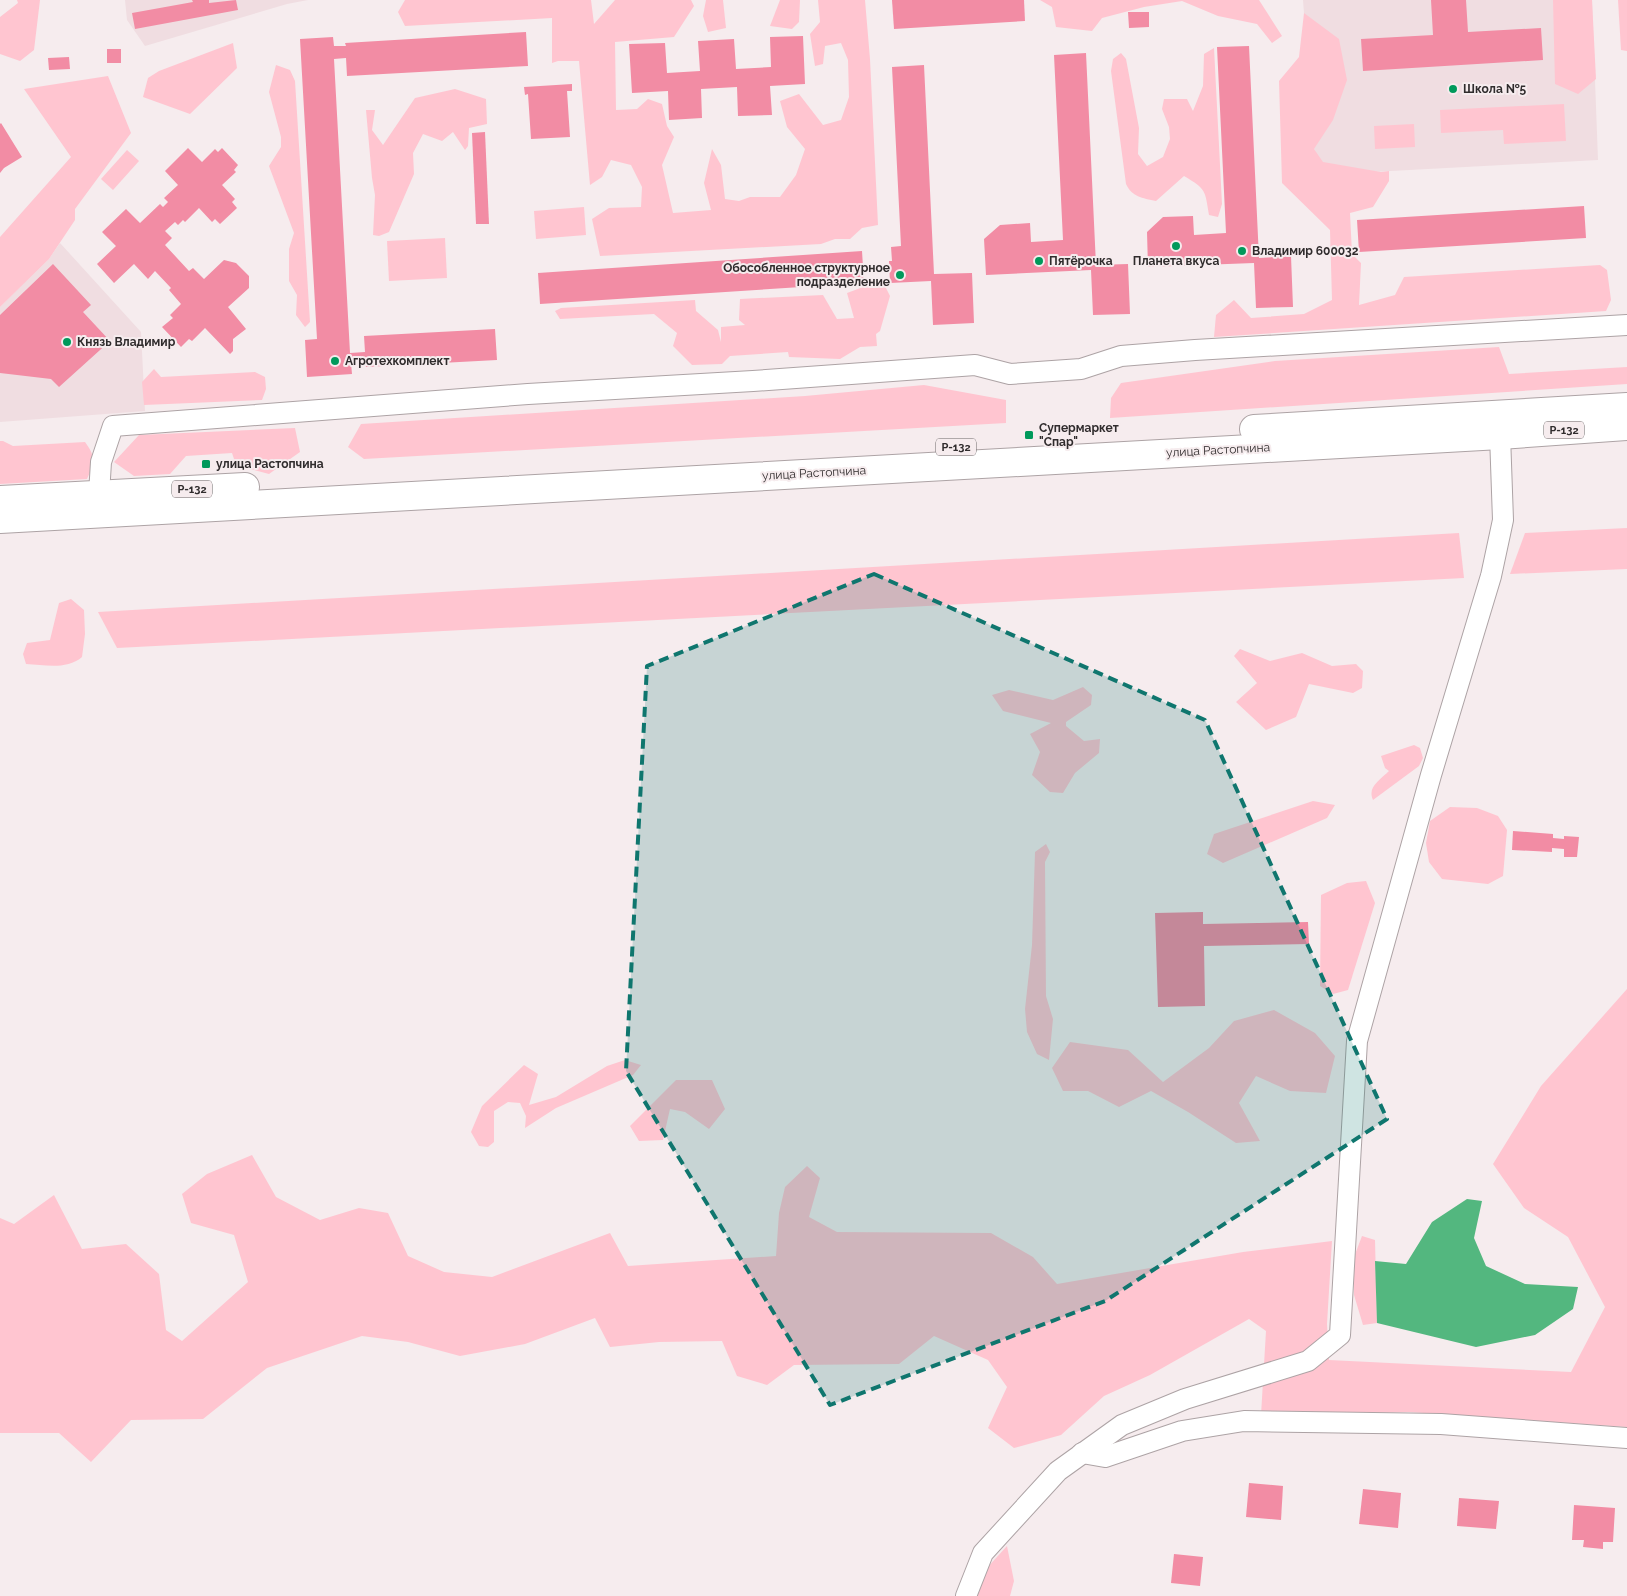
<svg xmlns="http://www.w3.org/2000/svg" width="1627" height="1596" viewBox="0 0 1627 1596" font-family="Raleway,sans-serif">
<style>
.built{fill:#f0dde1}
.green{fill:#ffc5d0}
.water{fill:#53b77f}
.building{fill:#f28ca4}
.lines{fill:none;stroke-linecap:round;stroke-linejoin:round}
.minor-casing{stroke:#ada3a5;stroke-width:22}
.trunk-casing{stroke:#ada3a5;stroke-width:30}
.minor{stroke:#fff;stroke-width:20}
.trunk{stroke:#fff;stroke-width:28}
.marked{fill:#0f766e;fill-opacity:0.2;stroke:#0f766e;stroke-width:4;stroke-dasharray:10 6;stroke-linejoin:round}
.poi-dot{fill:#00995b;stroke:#f6ecee;stroke-width:2}
.labels{text-anchor:middle;dominant-baseline:central;stroke-width:4;stroke-linejoin:round;paint-order:stroke}
.shield{fill:#f6ecee;stroke:#6b6667;stroke-width:1}
.shield-label{font-size:11px;font-weight:bold;fill:#302c2d}
.poi-label{font-size:12px;font-weight:bold;fill:#302c2d;stroke:#f6ecee;text-anchor:start}
.street-label{font-size:12px;fill:#302c2d;stroke:#f6ecee}
</style>
<rect width="100%" height="100%" fill="#f6ecee"/>
<g class="built">
<path d="M125 0H308L287 4 145 46 127 20Z"/>
<path d="M1303 0H1592L1598 160 1316 175Z"/>
<path d="M60 243 141 332 145 411 0 422V307L49 259Z"/>
</g>
<g class="green">
<path d="M17 0H40L34 50 20 61 0 54V17L18 3Z"/>
<path d="M405 0H591L594 24 615 0H691L694 6 674 37 615 42 616 110 637 109 648 99 662 104 667 126 674 137 662 165 673 213 711 210 704 183 712 149 721 165 725 199 739 201 750 197H780L796 175 805 149 787 127 780 101 799 94 823 125 841 120 849 97 848 60 841 43 825 46 823 64 815 66 810 34 820 22 818 0H865L870 59 878 225 862 228 850 239H835L821 244 600 256 592 219 609 208 641 207 642 187 631 165 611 160 602 177 590 185 579 61H558L552 63V18L405 26 398 12Z"/>
<path d="M706 0H723L726 28 708 32 703 16Z"/>
<path d="M780 0H800L799 22 792 29 770 26Z"/>
<path d="M1040 0H1259L1282 36 1272 43 1257 24 1218 16 1182 1 1144 7 1102 18 1092 31 1056 27 1052 7Z"/>
<path d="M1553 0H1592L1596 79 1578 94 1555 84Z"/>
<path d="M1618 0H1627V51L1621 50Z"/>
<path d="M1304 13 1339 39 1347 80 1333 120 1314 149 1323 162 1381 172 1389 171V181L1373 207 1350 213 1352 254 1361 263 1359 305 1395 295 1404 277 1600 265 1607 270 1611 300 1606 311 1214 337 1216 315 1234 300 1251 318 1304 314 1332 300 1330 230 1282 183 1279 81 1299 57Z"/>
<path d="M233 43 237 68 190 114 143 97 148 78 159 71Z"/>
<path d="M1214 48 1222 204 1218 217 1209 215C1205 190 1206 189 1184 176L1156 201C1142 198 1132 197 1126 184L1111 71 1113 59 1121 53 1126 59 1139 128 1138 154 1147 166 1163 157 1170 139 1169 127 1162 109 1164 99H1187L1193 111 1203 86 1204 54Z"/>
<path d="M276 65 290 70 295 81 310 322 305 327 296 315 297 295 289 281V249L294 233 269 166 281 147V137L269 92Z"/>
<path d="M108 76 131 133 75 209V220L49 259 0 307V237L71 157 24 89Z"/>
<path d="M455 89 486 99 487 124 469 128 468 146 465 150 453 132 442 141 423 134 413 153 414 174 389 232 379 236 373 235 375 195 372 178 366 110H375L372 130 383 145 415 98Z"/>
<path d="M1564 104 1566 141 1504 144 1503 130 1441 133 1440 110Z"/>
<path d="M1414 124 1415 147 1375 149 1374 126Z"/>
<path d="M127 150 139 161 113 190 101 179Z"/>
<path d="M584 207 586 235 536 239 534 211Z"/>
<path d="M445 238 447 278 389 281 387 241Z"/>
<path d="M882 280 890 296 880 331 876 334 877 346 860 347 840 359 789 357 788 352 730 356 722 364 692 365 673 346 677 333 654 314 560 319 555 311 561 308 695 300 696 311 718 330 721 342V327L745 325 739 320 740 299 823 295 837 319 854 318 847 293Z"/>
<path d="M1499 347 1509 374 1627 367V384L1110 418 1111 398 1121 383 1275 361Z"/>
<path d="M154 369 161 377 255 372 265 377 266 389 262 400 144 405 142 382Z"/>
<path d="M924 385 1006 400V423L364 459 348 447 361 424 805 396Z"/>
<path d="M295 428 300 452 269 474 236 465 232 453 186 456 170 474 134 476 114 462 139 435Z"/>
<path d="M0 441H3L13 446 85 442C96 457 95 463 87 479L0 484Z"/>
<path d="M1627 528V569L1510 574 1525 533Z"/>
<path d="M1459 533 1464 578 117 648 98 612Z"/>
<path d="M71 599 84 610 85 634 82 657C67 670 45 665 26 664L23 654 27 643 50 640 59 603Z"/>
<path d="M1240 649 1270 661 1302 653 1332 666 1356 664 1363 671 1362 688 1353 693 1309 684 1296 717 1266 730 1236 702 1257 683 1234 656Z"/>
<path d="M1083 687 1092 695 1091 705 1066 722V726L1084 741 1100 739 1099 753 1075 773 1063 793 1050 792 1032 775 1040 752 1030 734 1051 723 1003 711 992 695 1009 690 1053 700Z"/>
<path d="M1414 745 1420 748 1423 758 1419 766 1373 800C1367 787 1380 780 1389 771L1385 768 1381 756Z"/>
<path d="M1313 801 1335 805 1327 818 1223 863 1207 854 1214 834Z"/>
<path d="M1450 807 1477 808 1498 816 1507 830 1503 876 1488 884 1442 879 1429 862 1426 843 1430 821Z"/>
<path d="M1046 844 1050 852 1045 862 1046 996 1053 1019 1049 1060 1037 1054 1027 1032 1025 1009 1032 945 1035 852Z"/>
<path d="M1366 881 1375 903 1348 990 1333 994 1320 986 1321 895 1347 883Z"/>
<path d="M1627 989V1427L1409 1412 1261 1415 1266 1331 1249 1319 1150 1375 1104 1396 1061 1435 1014 1448 988 1428 1007 1387 988 1360 934 1336 899 1364 794 1365 767 1385 737 1376 722 1341 659 1342 610 1347 595 1318 525 1344 460 1356 408 1342 362 1336 267 1368 203 1419 131 1420 91 1462 59 1433H0V1218L14 1224 54 1195 82 1249 126 1244 159 1274 166 1330 182 1341 248 1282 234 1235 191 1223 182 1194 207 1174 252 1155 276 1197 320 1220 359 1208 388 1213 408 1256 444 1272 492 1277 610 1233 628 1266 776 1256 779 1213 785 1187 807 1166 820 1178 809 1217 837 1232 991 1233 1033 1257 1057 1284 1243 1252 1332 1241 1327 1324 1329 1360 1571 1372 1605 1307 1568 1237 1524 1208 1493 1164 1541 1086Z"/>
<path d="M1274 1010 1315 1033 1335 1056 1326 1093 1290 1091 1256 1076 1239 1103 1260 1141 1236 1143 1188 1112 1151 1091 1119 1107 1088 1091H1063L1052 1068 1070 1042 1128 1050 1163 1082 1209 1048 1234 1021Z"/>
<path d="M625 1060 641 1065 633 1075 556 1108 525 1128 526 1116 520 1103 508 1102 494 1111V1142L488 1147 479 1146 471 1132 482 1106 524 1065 538 1074 529 1105 556 1097 607 1066Z"/>
<path d="M676 1080H712L725 1109 709 1129 685 1112 670 1109 663 1140 639 1141 630 1126Z"/>
<path d="M1362 1236 1375 1240 1377 1323 1363 1325 1354 1295V1257Z"/>
<path d="M1007 1546 1014 1581 1010 1596H975L986 1569Z"/>
</g>
<path class="water" d="M1467 1199 1482 1201 1474 1238 1486 1266 1525 1284 1578 1287 1573 1309 1535 1335 1476 1347 1377 1323 1375 1261 1406 1264 1432 1222Z"/>
<g class="building">
<path d="M192 0H209V3L236 0 238 10 135 29 132 13 193 2Z"/>
<path d="M892 0H1024L1025 21 894 29Z"/>
<path d="M1431 0H1466L1468 32 1541 28 1543 60 1363 71 1361 39 1433 35Z"/>
<path d="M1128 12H1149V27L1129 28Z"/>
<path d="M526 32 528 66 347 76 346 58 334 59 350 353 365 352 364 336 495 329 497 360 366 367 365 362 351 363 352 374 307 377 305 340 317 339 300 39 333 37 334 46H346L345 43Z"/>
<path d="M803 36 805 84 770 86 772 115 738 116 737 87 701 89 702 118 669 120 668 91 632 93 629 44 665 43 667 73 700 71 698 41 734 39 736 69 771 67 770 37Z"/>
<path d="M1249 46 1259 258 1291 256 1293 307 1256 308 1254 263 1148 267 1147 232 1163 217 1193 216 1194 235 1226 233 1217 47Z"/>
<rect x="107" y="49" width="14" height="14"/>
<path d="M1086 53 1096 265 1128 264 1130 314 1093 315 1091 270 986 275 984 239 1000 225 1030 223 1031 242 1063 240 1054 55Z"/>
<path d="M69 57 70 69 49 70 48 58Z"/>
<path d="M924 65 934 274 972 273 974 323 933 325 931 281 890 283 889 261H892L891 247 901 246 892 67Z"/>
<path d="M572 84V91H567L570 137 531 139 528 94 525 95 524 87Z"/>
<path d="M1 123 22 157 4 168 0 173V124Z"/>
<path d="M485 132 489 224H476L472 133Z"/>
<path d="M188 148 202 162 215 149 218 152 222 148 238 165 234 170 236 172 222 185 235 199 232 202 237 208 220 224 215 219 212 222 199 208 185 222 183 220 178 225 175 222 165 231 172 238 165 245 189 271 193 268 204 279 224 260 236 263 249 276V288L228 307 246 329 233 339V351L230 354 205 328 192 341 189 339 181 347 162 327 173 318 170 315 181 304 169 290 171 288 155 271 148 279 134 264 114 283 97 264 116 246 102 232 126 209 140 223 160 204 163 207 168 202 164 198 178 185 165 171Z"/>
<path d="M1584 206 1586 238 1359 252 1357 220Z"/>
<path d="M862 251 864 283 540 304 538 273Z"/>
<path d="M53 264 91 305 83 312 110 341 59 387 51 379 0 373V315Z"/>
<path d="M1513 831 1553 834V838L1564 839V836L1579 837 1577 857H1564V849L1552 848V852L1512 850Z"/>
<path d="M1203 912V924L1308 922 1309 944 1204 946 1205 1006 1158 1007 1155 913Z"/>
<path d="M1249 1483 1283 1486 1281 1520 1246 1517Z"/>
<path d="M1363 1489 1401 1493 1398 1528 1359 1524Z"/>
<path d="M1459 1498 1499 1501 1496 1529 1457 1526Z"/>
<path d="M1574 1505 1615 1508 1613 1542H1603V1549L1583 1547 1584 1540H1572Z"/>
<path d="M1174 1554 1203 1557 1200 1586 1171 1583Z"/>
</g>
<g class="lines">
<g class="minor-casing">
<g id="minor">
<path d="M99 494 101 462 113 426 528 394 753 381 975 365 1010 374 1081 369 1121 356 1195 350 1627 325"/>
<path d="M1082 1453 1105 1457 1182 1431 1244 1421 1441 1424 1627 1438"/>
<path d="M966 1596 983 1553 1058 1471 1122 1425 1185 1399 1308 1361 1340 1335 1357 1041 1431 775 1491 576 1503 520 1500 435"/>
</g>
</g>
<g class="trunk-casing">
<g id="trunk">
<path d="M1254 429 1627 407"/>
<path d="M0 500 245 487"/>
<path d="M0 519 1500 435 1627 426"/>
</g>
</g>
<use href="#minor" class="minor"/>
<use href="#trunk" class="trunk"/>
</g>
<path class="marked" d="M874 574 1205 720 1387 1119 1105 1301 830 1405 626 1071 647 666Z"/>
<g class="poi-dot">
<circle cx="1453" cy="89" r="5"/>
<circle cx="1176" cy="246" r="5"/>
<circle cx="1242" cy="251" r="5"/>
<circle cx="1039" cy="261" r="5"/>
<circle cx="900" cy="275" r="5"/>
<circle cx="67" cy="342" r="5"/>
<circle cx="335" cy="361" r="5"/>
<rect x="1024" y="430" width="10" height="10" rx="2.5"/>
<rect x="201" y="459" width="10" height="10" rx="2.5"/>
</g>
<g class="labels">
<g class="shield">
<rect x="1544" y="421.5" width="40" height="17" rx="4"/>
<rect x="936" y="438.5" width="40" height="17" rx="4"/>
<rect x="172" y="480.5" width="40" height="17" rx="4"/>
</g>
<g class="shield-label">
<text x="1564" y="430">Р-132</text>
<text x="956" y="447">Р-132</text>
<text x="192" y="489">Р-132</text>
</g>
<g class="poi-label">
<text x="1463" y="89">Школа №5</text>
<text x="1252" y="251">Владимир 600032</text>
<text x="1049" y="261">Пятёрочка</text>
<text x="1176" y="261" text-anchor="middle">Планета вкуса</text>
<text x="890" y="268" text-anchor="end">Обособленное структурное<tspan x="890" dy="14">подразделение</tspan></text>
<text x="77" y="342">Князь Владимир</text>
<text x="345" y="361">Агротехкомплект</text>
<text x="1039" y="428">Супермаркет<tspan x="1039" dy="14">"Спар"</tspan></text>
<text x="216" y="464">улица Растопчина</text>
</g>
<g class="street-label">
<text transform="translate(1218 450) rotate(-3)">улица Растопчина</text>
<text transform="translate(814 473) rotate(-3)">улица Растопчина</text>
</g>
</g>
</svg>
